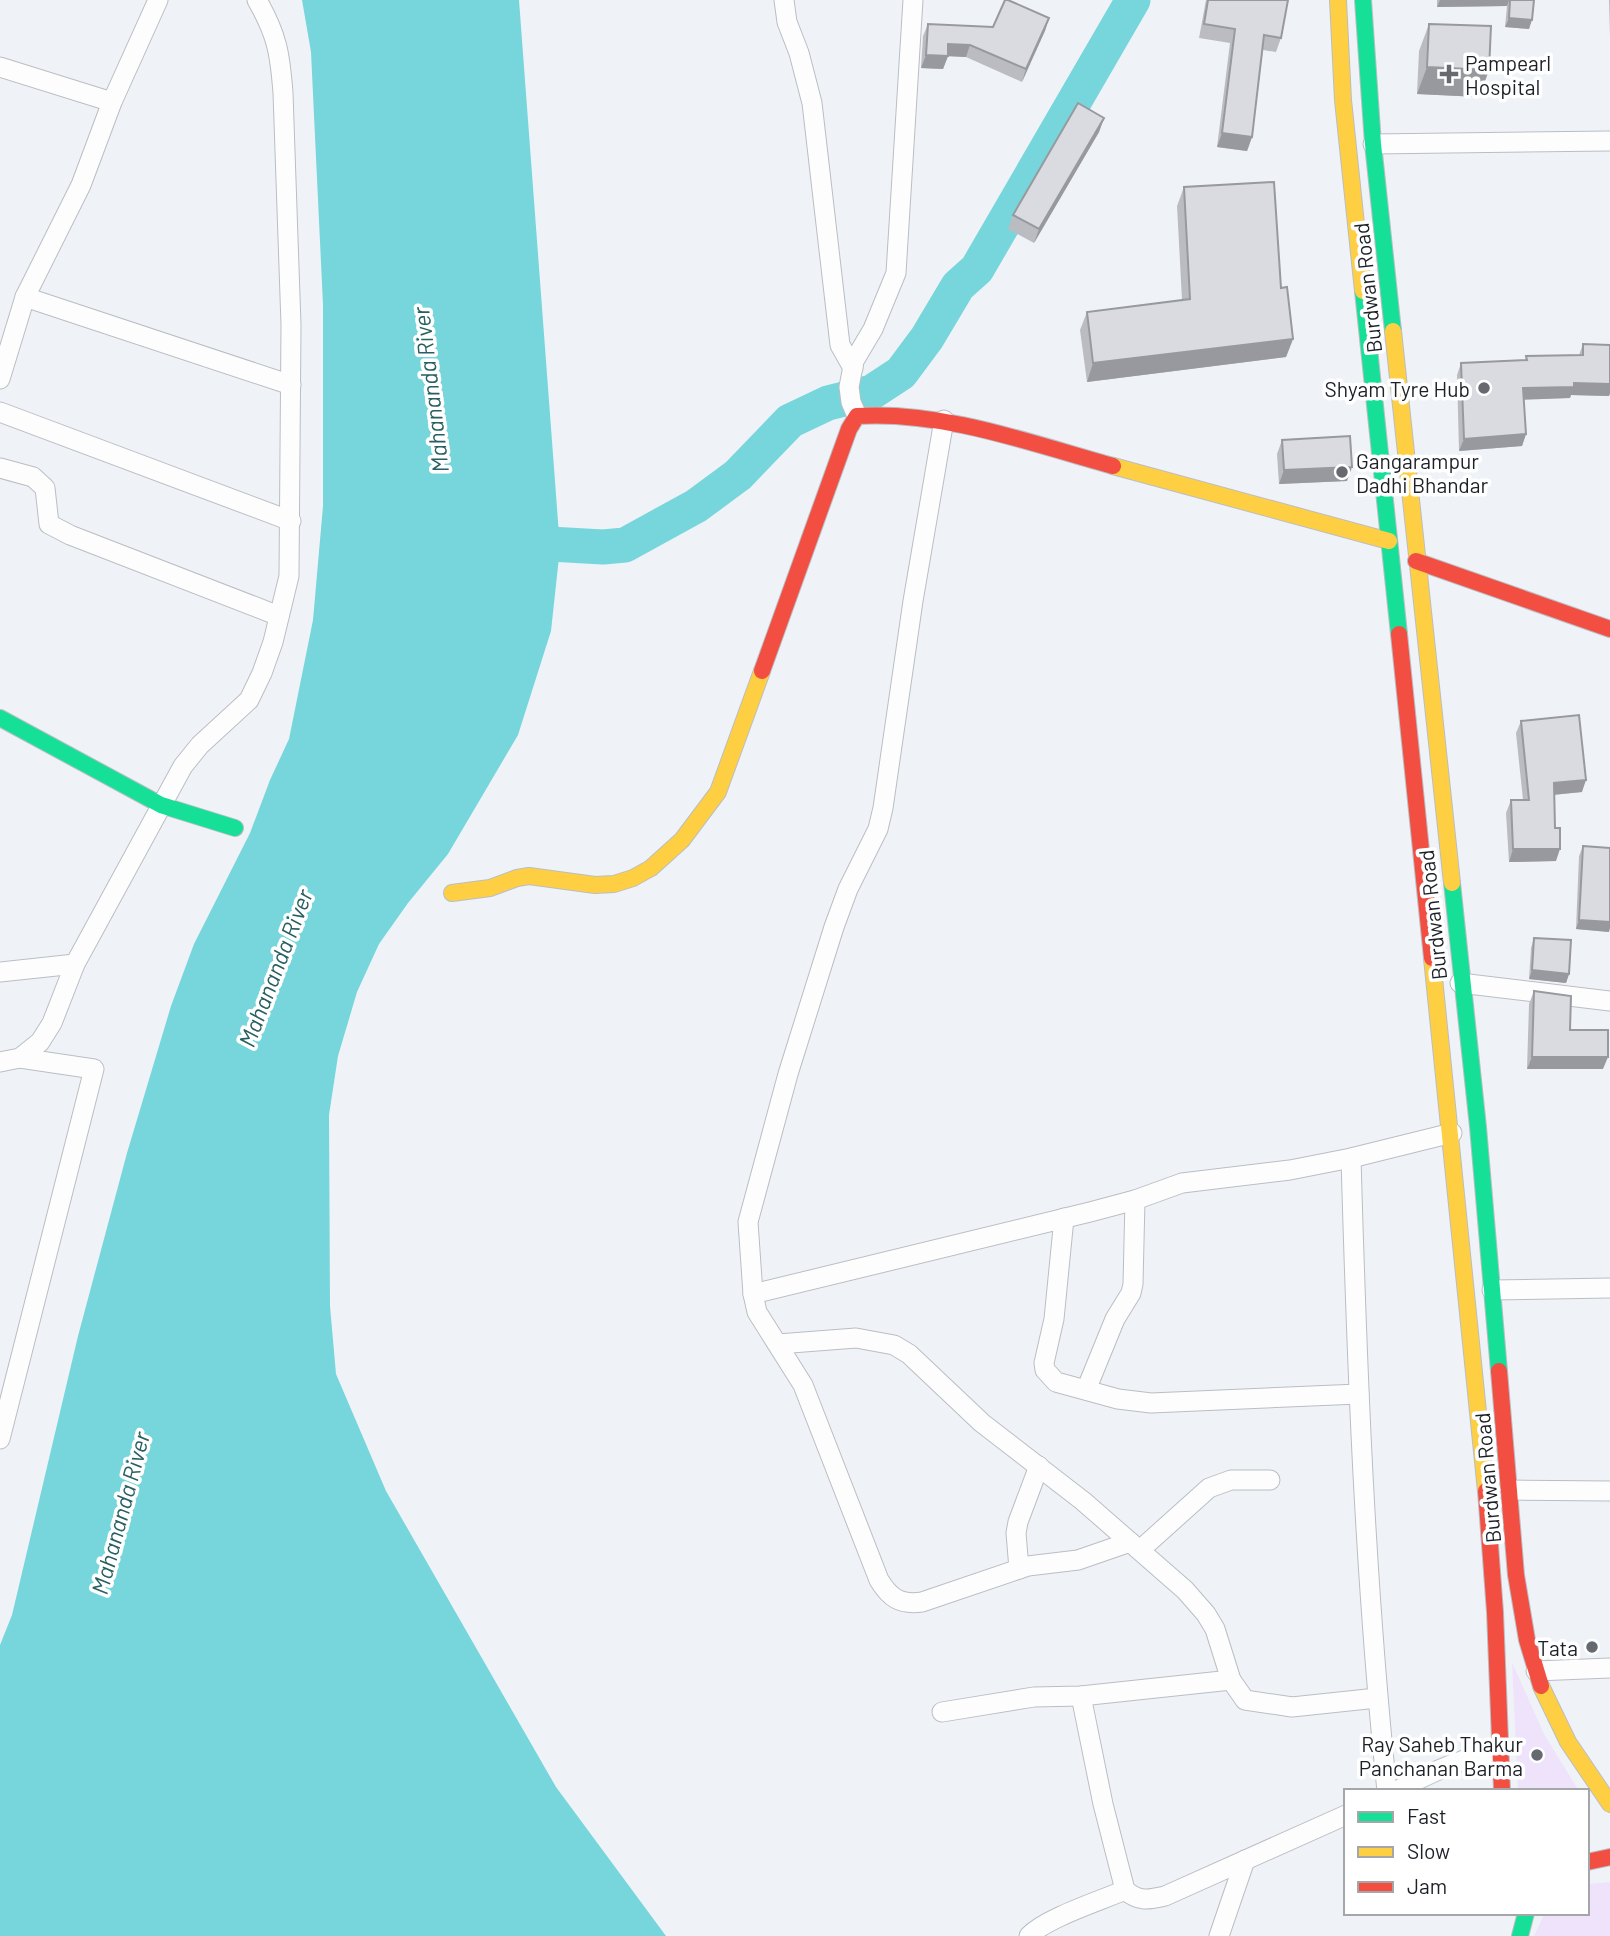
<svg xmlns="http://www.w3.org/2000/svg" width="1610" height="1936" viewBox="0 0 1610 1936" font-family="Barlow,sans-serif">
<style>
.green{fill:#efe2fb}
.water{fill:#76d6db}
.lines{fill:none;stroke-linecap:round;stroke-linejoin:round}
.river{stroke:#76d6db;stroke-width:35}
.street-casing{stroke:#babec3;stroke-width:21}
.fast-casing{stroke:#babec3;stroke-width:18}
.slow-casing{stroke:#babec3;stroke-width:18}
.jam-casing{stroke:#babec3;stroke-width:18}
.street{stroke:#fdfdfe;stroke-width:19}
.fast{stroke:#16e098;stroke-width:16}
.slow{stroke:#ffcf43;stroke-width:16}
.jam{stroke:#f24e42;stroke-width:16}
.wall{fill:#bbbcc2}
.shaded-wall{fill:#98999e}
.building{fill:#d9dbe1;stroke:#98999e;stroke-width:2}
.poi-dot{fill:#666a70;stroke:#fff;stroke-width:2.5}
.labels{text-anchor:middle;dominant-baseline:central;stroke-width:7;stroke-linejoin:round;paint-order:stroke}
.poi-label{font-size:21px;fill:#1d2127;stroke:#fff;text-anchor:end}
.street-label{font-size:21px;fill:#1d2127;stroke:#fff}
.water-label{font-size:23px;font-style:italic;fill:#285f61;stroke:#fff}
</style>
<rect width="100%" height="100%" fill="#eff3f8"/>
<g class="green">
<path d="M1512 1662 1544 1734 1579 1791H1518Z"/>
<path d="M1610 1882V1936H1534L1545 1913H1587V1884Z"/>
</g>
<path class="water" d="M302 0H519L560 548 551 631 518 735 448 854 408 903 379 944 357 992 338 1056 329 1115 330 1306 336 1374 386 1491 556 1787 666 1936H0V1645L12 1615 78 1336 127 1153 171 1006 194 944 250 833 270 780 289 739 313 620 323 506V305L311 52Z"/>
<g class="lines">
<path class="river" d="M514 542 603 547 625 545 696 506 738 475 790 421 828 403 872 392 901 373 927 338 958 286 977 269 1133 0"/>
<g class="street-casing">
<g id="street">
<path d="M784 0 787 22 799 53 812 103 840 345 853 368"/>
<path d="M0 67 112 102"/>
<path d="M1373 144 1610 141"/>
<path d="M25 297 291 385"/>
<path d="M0 379 25 297 81 185 112 102 158 0"/>
<path d="M0 412 291 521"/>
<path d="M857 416 851 402 849 387 854 361 873 329 896 273 913 0"/>
<path d="M944 420 913 601 883 808 878 829 848 889 834 927 788 1074 748 1222 753 1294 757 1312 803 1385 879 1580C890 1598 900 1605 922 1602L1028 1566 1078 1560 1130 1542"/>
<path d="M0 468 33 477 45 488 49 524 70 535 279 616"/>
<path d="M0 972 75 964"/>
<path d="M1460 983 1610 1001"/>
<path d="M0 1062 20 1058 40 1042 52 1023 75 964 183 766 200 745 249 700 262 673 273 642 289 576 291 325 283 93C280 53 277 35 257 0"/>
<path d="M1351 1158C1357 1369 1365 1580 1387 1791"/>
<path d="M1064 1218 1054 1319 1044 1363 1045 1370 1056 1382 1118 1399 1151 1403 1359 1394"/>
<path d="M1492 1290 1610 1288"/>
<path d="M753 1294 1090 1212 1135 1200 1182 1183 1290 1170 1351 1158 1452 1133"/>
<path d="M778 1344 856 1338 894 1345 909 1354 982 1423 1083 1501 1185 1590 1206 1614 1215 1629 1231 1680 1245 1700 1292 1707 1377 1698"/>
<path d="M1086 1390 1115 1319 1131 1293 1133 1284 1135 1200"/>
<path d="M0 1439 94 1069 20 1058"/>
<path d="M1510 1490 1610 1491"/>
<path d="M1140 1550 1209 1488 1231 1480H1270"/>
<path d="M1019 1569 1016 1533 1018 1522 1039 1466"/>
<path d="M1536 1671 1610 1668"/>
<path d="M1081 1696 1103 1804 1125 1890C1139 1902 1148 1900 1165 1896L1346 1815"/>
<path d="M942 1712 1034 1697 1081 1696 1231 1680"/>
<path d="M1397 1791C1430 1772 1462 1758 1500 1750"/>
<path d="M1029 1936C1046 1918 1100 1901 1125 1890"/>
<path d="M1219 1936 1245 1860"/>
</g>
</g>
<g class="fast-casing">
<g id="fast">
<path d="M1363 0 1373 144 1393 331"/>
<path d="M1363 291 1399 634"/>
<path d="M0 718 161 805 235 828"/>
<path d="M1452 883 1478 1127 1499 1371"/>
<path d="M1520 1936 1526 1913"/>
</g>
</g>
<g class="slow-casing">
<g id="slow">
<path d="M1338 0 1343 100 1363 291"/>
<path d="M1393 331 1452 883"/>
<path d="M1113 466 1389 541"/>
<path d="M452 893 490 888 517 878 529 876 595 885 614 884 633 878 651 868 682 840 718 792 762 671"/>
<path d="M1432 958 1486 1491"/>
<path d="M1541 1686 1568 1742 1610 1804"/>
</g>
</g>
<g class="jam-casing">
<g id="jam">
<path d="M1416 561 1610 629"/>
<path d="M1399 634 1432 958"/>
<path d="M762 671 849 429 857 416C945 411 1030 443 1113 466"/>
<path d="M1499 1371 1516 1575 1527 1640 1541 1686"/>
<path d="M1486 1491 1495 1612 1502 1791"/>
<path d="M1587 1862 1610 1857"/>
</g>
</g>
<use href="#street" class="street"/>
<use href="#fast" class="fast"/>
<use href="#slow" class="slow"/>
<use href="#jam" class="jam"/>
</g>
<g class="wall">
<path d="M1206 0H1288L1281 38 1276 52 1263 50 1252 137 1247 151 1217 147 1230 43 1199 38Z"/>
<path d="M1437 0H1534L1529 29 1505 27 1507 6 1437 7Z"/>
<path d="M1609 0H1610V36Z"/>
<path d="M1049 18 1022 82 966 57 948 56 943 69 921 68 923 36 928 24 993 27Z"/>
<path d="M1429 24 1489 70 1479 97 1417 94 1419 51Z"/>
<path d="M1104 118 1099 132 1034 243 1008 229 1013 215Z"/>
<path d="M1184 187 1281 288 1293 339 1286 357 1087 382 1080 330 1087 312 1182 300 1177 206Z"/>
<path d="M1583 344 1610 345V393L1609 396 1571 395 1570 398 1523 399 1526 434 1522 446 1459 451 1457 375 1461 363 1525 360 1526 356 1579 355Z"/>
<path d="M1282 440 1347 481 1279 484 1277 454Z"/>
<path d="M1521 721 1582 792 1554 795 1556 861 1509 862 1506 813 1511 800H1523L1516 733Z"/>
<path d="M1583 846 1609 932 1576 929 1579 856Z"/>
<path d="M1534 938 1569 974 1566 983 1529 979 1531 948Z"/>
<path d="M1534 991 1570 1030 1603 1069H1527L1529 1004Z"/>
</g>
<g class="shaded-wall">
<path d="M1440 0H1509L1507 6 1437 7Z"/>
<path d="M1049 18 1045 31 1022 82 1026 69Z"/>
<path d="M1509 18 1532 20 1529 29 1505 27Z"/>
<path d="M948 44 970 45 966 57 944 56Z"/>
<path d="M926 55 948 56 943 69 921 68Z"/>
<path d="M1427 67 1489 70 1479 97 1417 94Z"/>
<path d="M1104 118 1099 132 1034 243 1039 229Z"/>
<path d="M1222 133 1252 137 1247 151 1217 147Z"/>
<path d="M1293 339 1286 357 1087 382 1093 363Z"/>
<path d="M1574 383 1610 384V393L1609 396 1571 395 1570 398 1518 400 1523 388Z"/>
<path d="M1526 434 1522 446 1459 451 1464 439Z"/>
<path d="M1352 467 1347 481 1279 484 1284 470Z"/>
<path d="M1586 780 1582 792 1550 795 1554 783Z"/>
<path d="M1513 849H1560L1556 861 1509 862Z"/>
<path d="M1579 920 1610 922V928L1609 932 1576 929Z"/>
<path d="M1532 970 1569 974 1566 983 1529 979Z"/>
<path d="M1532 1057H1608L1603 1069H1527Z"/>
</g>
<g class="building">
<path d="M1005 0H1008L1049 18 1026 69 970 45 948 44V56L926 55 928 24 993 27Z"/>
<path d="M1208 0H1288L1281 38 1264 35 1252 137 1222 133 1235 29 1204 24Z"/>
<path d="M1510 0H1534L1532 20 1509 18Z"/>
<path d="M1429 24 1491 26 1489 70 1427 67Z"/>
<path d="M1078 103 1104 118 1039 229 1013 215Z"/>
<path d="M1274 182 1281 288 1287 287 1293 339 1093 363 1087 312 1190 299 1184 187Z"/>
<path d="M1583 344 1610 345V384L1574 383V387L1523 388 1526 434 1464 439 1461 363 1527 360 1526 356 1583 355Z"/>
<path d="M1350 436 1352 467 1284 470 1282 440Z"/>
<path d="M1579 715 1586 780 1554 783 1555 828H1560V849H1513L1511 800H1529L1521 721Z"/>
<path d="M1583 846 1610 848V922L1579 920Z"/>
<path d="M1534 938 1571 940 1569 974 1532 970Z"/>
<path d="M1534 991 1571 996 1570 1030H1608V1057H1532Z"/>
</g>
<g class="poi-dot">
<path d="M1445.5 63.5h7v7h7v7h-7v7h-7v-7h-7v-7h7z"/>
<circle cx="1484" cy="388" r="7"/>
<circle cx="1342" cy="472" r="7"/>
<circle cx="1592" cy="1647" r="7"/>
<circle cx="1537" cy="1755" r="7"/>
</g>
<g class="labels">
<g class="poi-label">
<text x="1465" y="62" text-anchor="start">Pampearl<tspan x="1465" dy="24">Hospital</tspan></text>
<text x="1470" y="388">Shyam Tyre Hub</text>
<text x="1356" y="460" text-anchor="start">Gangarampur<tspan x="1356" dy="24">Dadhi Bhandar</tspan></text>
<text x="1578" y="1647">Tata</text>
<text x="1523" y="1743">Ray Saheb Thakur<tspan x="1523" dy="24">Panchanan Barma</tspan></text>
</g>
<g class="street-label">
<text transform="translate(1367 288) rotate(-96)">Burdwan Road</text>
<text transform="translate(1432 915) rotate(-96)">Burdwan Road</text>
<text transform="translate(1487 1478) rotate(-95)">Burdwan Road</text>
</g>
<g class="water-label">
<text transform="translate(430 390) rotate(-97)">Mahananda River</text>
<text transform="translate(275 968) rotate(-69)">Mahananda River</text>
<text transform="translate(120 1513) rotate(-75)">Mahananda River</text>
</g>
</g>
<rect x="1344" y="1789" width="245" height="126" fill="#ffffff" stroke="#a5a6a9" stroke-width="2"/>
<rect x="1358" y="1812" width="35" height="10" fill="#16e098" stroke="#a5a6a9" stroke-width="2"/>
<text x="1407" y="1824" font-size="21" fill="#1d2127">Fast</text>
<rect x="1358" y="1847" width="35" height="10" fill="#ffcf43" stroke="#a5a6a9" stroke-width="2"/>
<text x="1407" y="1859" font-size="21" fill="#1d2127">Slow</text>
<rect x="1358" y="1882" width="35" height="10" fill="#f24e42" stroke="#a5a6a9" stroke-width="2"/>
<text x="1407" y="1894" font-size="21" fill="#1d2127">Jam</text>
</svg>
